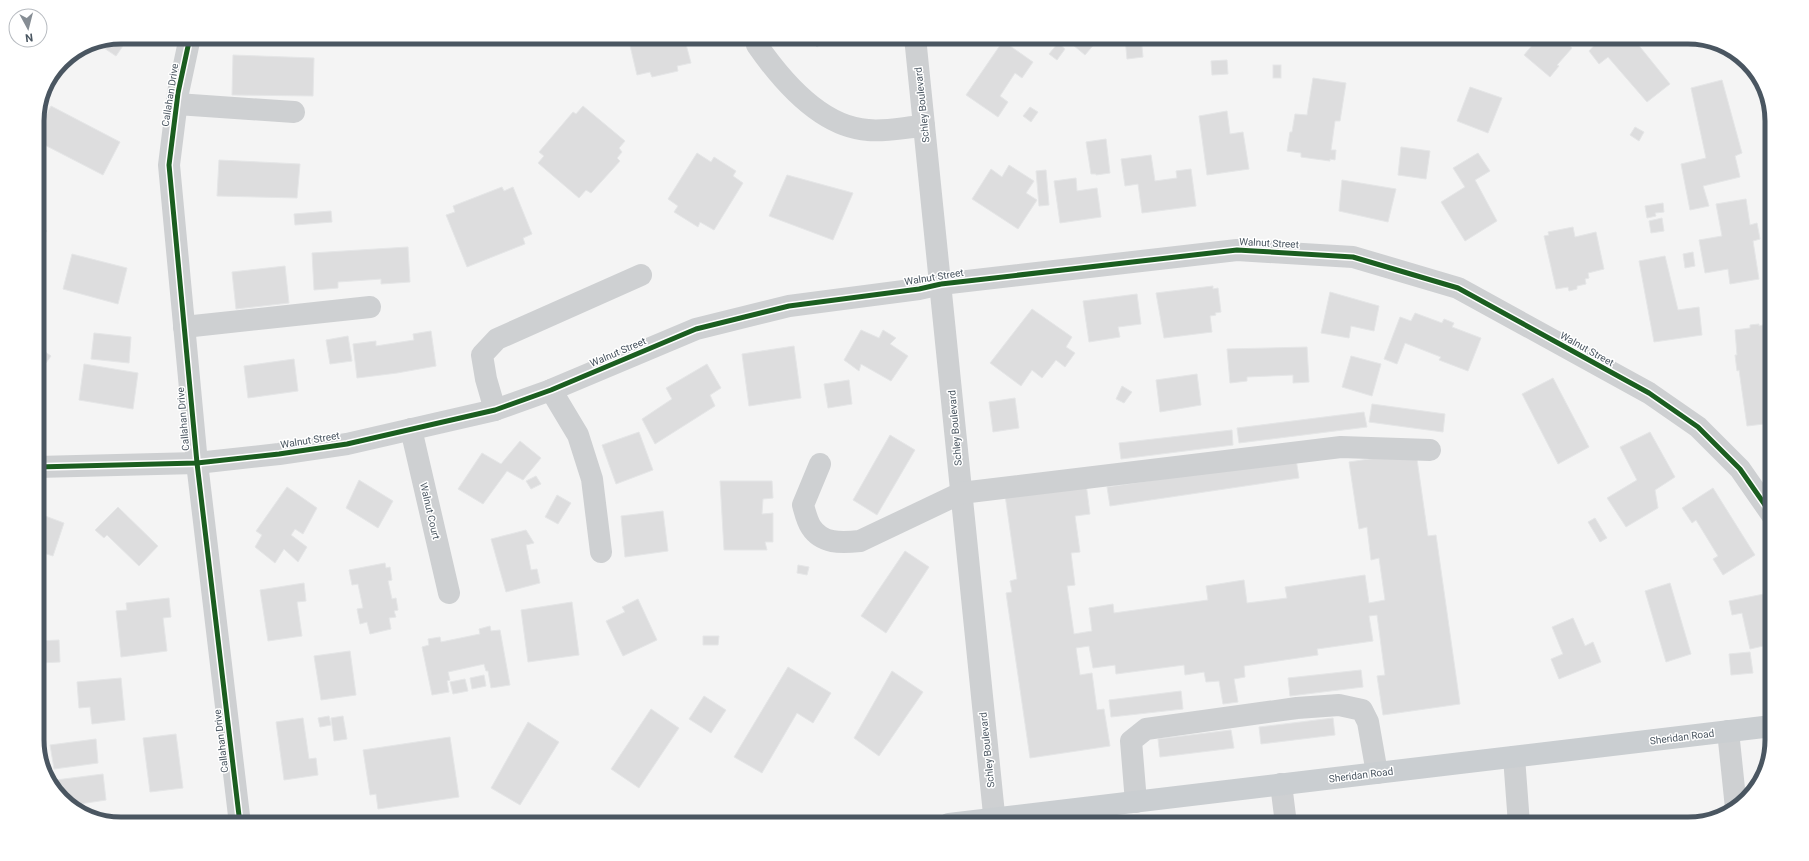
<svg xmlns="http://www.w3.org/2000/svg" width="1809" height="861" viewBox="0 0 1809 861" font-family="Roboto,sans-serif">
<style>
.building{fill:#ddddde;stroke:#e5e6e7}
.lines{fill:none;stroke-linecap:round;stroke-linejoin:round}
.minor{stroke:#ced0d2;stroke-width:22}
.major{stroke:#caced1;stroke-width:22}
.cycleway-casing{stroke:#fff;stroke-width:8}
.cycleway{stroke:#1b5e20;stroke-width:5}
.labels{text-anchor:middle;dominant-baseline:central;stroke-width:3;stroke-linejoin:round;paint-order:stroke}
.street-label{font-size:10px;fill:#4a5661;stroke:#fff}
.rim{fill:none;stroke:#4a5661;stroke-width:5}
</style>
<rect width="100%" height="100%" fill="#f4f4f4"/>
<g class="building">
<path d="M121 37H129L116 56 104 48 109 41 106 40Z"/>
<path d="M628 37H684L691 63 677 66 678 71 652 77 650 72 637 75Z"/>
<path d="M809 37H840L832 43 828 38 817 47Z"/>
<path d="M1070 37H1091L1096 42 1085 55 1067 40Z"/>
<path d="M1125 37H1141L1143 57 1127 59Z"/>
<path d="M1539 37H1560L1572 48 1557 65 1559 66 1550 77 1524 55Z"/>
<path d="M1602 37H1632L1670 84 1647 102 1608 57 1599 64 1589 51Z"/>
<path d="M1003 41 1033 62 1022 78 1015 73 1000 96 1008 102 998 117 966 95Z"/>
<path d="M1058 43 1065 49 1057 60 1049 54Z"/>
<path d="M233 55 314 58 313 96 232 95Z"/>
<path d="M1227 60 1228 74 1212 75 1211 61Z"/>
<rect x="1273" y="65" width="8" height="13"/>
<path d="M1313 78 1346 83 1340 121H1335L1331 150H1336L1335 160 1330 159V161L1301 157V153L1287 151 1290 132H1292L1295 114 1307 115Z"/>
<path d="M1722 80 1742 153 1735 156 1740 177 1703 186 1709 206 1690 210 1681 164 1706 158 1691 88Z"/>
<path d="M1470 87 1502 98 1488 133 1457 121Z"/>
<path d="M51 106 120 142 103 175 37 141V132Z"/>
<path d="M583 106 625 141 619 148 622 152 617 158 620 161 591 193 586 190 579 198 538 163 544 156 539 152 573 112 576 114Z"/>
<path d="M1030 107 1038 112 1031 122 1023 116Z"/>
<path d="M1227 111 1230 134 1243 132 1249 169 1207 175 1199 116Z"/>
<path d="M1635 127 1644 132 1639 141 1630 135Z"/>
<path d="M1106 139 1110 173 1096 175V174H1091L1086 142Z"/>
<path d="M1401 147 1430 151 1426 179 1398 175Z"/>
<path d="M697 153 711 162 714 157 736 171 733 176 743 183 714 230 700 222 698 227 674 212 678 206 668 199Z"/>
<path d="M1478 153 1490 171 1475 180 1497 221 1465 241 1441 202 1465 187 1453 168Z"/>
<path d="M1151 155 1155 181 1177 178 1176 171 1191 169 1196 206 1142 213 1138 184 1125 186 1121 159Z"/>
<path d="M219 160 300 164 297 198 217 196Z"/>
<path d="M1009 165 1034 181 1026 193 1037 200 1018 229 972 199 991 169 1002 177Z"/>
<path d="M1046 170 1049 205 1039 206 1036 171Z"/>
<path d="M787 175 853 193 833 240 769 216Z"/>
<path d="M1076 178 1077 191 1097 188 1101 217 1060 223 1054 181Z"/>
<path d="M1342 180 1396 189 1388 222 1339 211Z"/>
<path d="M502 187 504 191 513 187 532 234 523 238 525 244 467 267 446 215 455 212 453 206Z"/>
<path d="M1746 199 1750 225 1757 223 1760 239 1753 241 1759 279 1730 284 1728 269 1705 273 1699 240 1722 236 1716 204Z"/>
<path d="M1663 203 1664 212 1655 213 1656 216 1647 218 1645 206Z"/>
<path d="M331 211 332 222 295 225 294 214Z"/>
<path d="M1662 218 1664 231 1651 233 1649 221Z"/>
<path d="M37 222 47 231 37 242Z"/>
<path d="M1573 227 1575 237 1596 232 1604 269 1588 273 1589 278 1585 279 1586 284 1577 286V289L1569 291 1568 287 1556 289 1544 236 1549 235 1548 232Z"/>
<path d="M408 247 410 282 381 284V279L338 282V288L314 290 312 253Z"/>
<path d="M1693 252 1695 266 1685 268 1683 254Z"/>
<path d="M72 254 127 268 118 304 63 289Z"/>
<path d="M1665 256 1678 310 1699 307 1702 335 1654 342 1639 261Z"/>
<path d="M285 266 289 303 236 309 232 272Z"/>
<path d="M1213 286V289L1218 288 1221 312 1215 313 1216 315 1210 316 1212 332 1164 338 1156 293Z"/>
<path d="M1330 292 1379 306 1374 331 1351 326 1349 338 1321 333Z"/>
<path d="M1137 294 1141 324 1118 327 1120 337 1089 342 1083 301Z"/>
<path d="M1032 309 1072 337 1066 347 1075 353 1065 367 1056 360 1042 378 1032 370 1021 386 990 363Z"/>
<path d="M1415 313 1442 323 1444 319 1454 323 1452 327 1481 338 1468 371 1439 360 1441 357 1405 343 1397 364 1384 359 1400 317 1411 321Z"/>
<path d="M1770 323 1772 347 1767 348 1772 390V423L1747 426 1739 370 1737 371 1735 355H1737L1735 330 1750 328V325L1759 324V326Z"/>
<path d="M861 330 879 338 883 330 896 338 890 344 908 356 891 381 861 364 859 371 844 360Z"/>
<path d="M431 331 436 366 397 373 357 378 353 344 376 341V346L414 340 413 334Z"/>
<path d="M94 333 131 337 129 363 91 359Z"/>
<path d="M348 336 352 361 330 364 326 340Z"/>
<path d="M37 346 51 356 37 375Z"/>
<path d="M794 346 801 398 749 406 742 354Z"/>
<path d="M1307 347 1309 382 1293 383V375L1247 377V381L1230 383 1227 349Z"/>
<path d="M1351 356 1381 364 1372 396 1342 387Z"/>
<path d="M294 359 298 391 248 398 244 366Z"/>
<path d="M84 364 138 373 133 409 79 400Z"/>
<path d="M707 364 721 388 710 395 715 406 655 444 642 419 672 399 666 388Z"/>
<path d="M1197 374 1201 405 1160 412 1156 380Z"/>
<path d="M1553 378 1589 447 1558 464 1522 394Z"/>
<path d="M849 380 852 404 828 408 824 384Z"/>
<path d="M1122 386 1132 392 1124 403 1116 399Z"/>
<path d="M1015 398 1019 428 993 432 989 402Z"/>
<path d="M1372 404 1445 414 1443 432 1369 422Z"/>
<path d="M1364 412 1367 427 1239 443 1237 428Z"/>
<path d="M1232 430 1233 445 1121 459 1119 443Z"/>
<path d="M639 432 653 470 616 484 602 445Z"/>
<path d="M1650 432 1675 477 1655 490 1658 508 1626 527 1607 498 1637 480 1620 447Z"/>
<path d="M890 435 915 450 877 515 853 500Z"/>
<path d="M520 441 541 458 523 480 507 471 483 504 458 489 482 453 501 464Z"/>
<path d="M1416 452 1428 536 1436 535 1460 704 1383 715 1377 676 1385 675 1377 615 1369 616 1373 641 1317 649 1318 655 1244 666 1245 677 1234 679 1238 702 1223 704 1219 681 1206 682 1204 672 1185 675 1184 665 1116 674 1115 665 1093 668 1089 646 1076 648 1080 675 1092 673 1097 710 1104 709 1110 746 1030 758 1006 593 1012 592 1010 581 1017 579 1005 495 1086 483 1090 514 1075 516 1080 552 1071 553 1075 585 1067 586 1074 634 1092 631 1089 608 1113 604 1114 613 1208 600 1206 586 1244 580 1247 603 1287 598 1285 587 1365 575 1369 603 1385 600 1379 558 1371 560 1367 527 1359 529 1349 462Z"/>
<path d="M1296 459 1299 478 1110 506 1107 487Z"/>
<path d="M536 476 541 484 531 489 526 481Z"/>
<path d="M359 480 393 501 378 528 346 508Z"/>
<path d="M720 481H772L773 498 763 499 762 514 773 513V542H765L767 550H724Z"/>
<path d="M287 487 317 508 303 534 295 529 291 535 307 547 298 562 284 549 275 563 255 547 262 535 256 531Z"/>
<path d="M1713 488 1755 555 1723 575 1713 559 1718 556 1696 520 1692 523 1682 508Z"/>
<path d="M557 495 571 503 558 524 545 517Z"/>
<path d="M118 507 158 546 139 566 107 535 104 538 95 530Z"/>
<path d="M663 511 668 551 625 557 621 516Z"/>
<path d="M37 513 64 523 53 556 37 551Z"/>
<path d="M1595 518 1607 538 1600 542 1588 522Z"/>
<path d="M526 530 534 543 526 545 531 570 537 569 540 583 506 592 491 539Z"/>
<path d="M905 551 929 567 886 633 861 616Z"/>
<path d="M385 563 386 568 390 567 392 580 388 581 392 599 396 598 398 610 394 611 396 617 389 618 391 629 370 634 367 622 360 624 357 609 363 608 358 584 352 585 349 570Z"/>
<path d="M798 565 809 567 807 575 797 573Z"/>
<path d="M304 583 306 601 297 602 302 636 268 641 260 590Z"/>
<path d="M1670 583 1691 654 1666 662 1645 591Z"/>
<path d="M1769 593 1772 605V644L1750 649 1742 613 1732 615 1729 601Z"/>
<path d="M169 598 171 617 163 618 167 651 121 657 116 611 127 610 126 603Z"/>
<path d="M638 599 657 640 623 656 606 621 625 612 622 607Z"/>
<path d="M572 602 579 655 528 662 521 610Z"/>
<path d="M1573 618 1585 646 1593 642 1601 662 1559 679 1551 659 1563 654 1552 627Z"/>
<path d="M490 626 491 631 500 630 510 685 491 688 488 671H486L484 664 448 672 450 680 447 681 449 692 432 695 422 647 429 645 428 639 440 637 441 642 480 634 479 629Z"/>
<path d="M703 636H719L718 645H703Z"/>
<path d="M59 640 60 662 39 663 38 641Z"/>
<path d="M350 651 356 695 321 700 314 656Z"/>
<path d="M1750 652 1753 673 1731 675 1729 654Z"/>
<path d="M788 667 831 693 813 723 797 713 762 773 734 757Z"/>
<path d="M1361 670 1363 687 1290 696 1288 678Z"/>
<path d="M892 671 923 692 879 756 854 738Z"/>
<path d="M484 675 486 686 472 689 470 678Z"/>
<path d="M121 678 125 720 92 724 90 707 79 708 77 682Z"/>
<path d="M465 679 468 691 453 694 450 682Z"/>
<path d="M1181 691 1183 709 1111 717 1109 700Z"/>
<path d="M704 696 726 710 711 733 689 719Z"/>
<path d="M651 709 679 728 639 788 611 769Z"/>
<path d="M329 716 331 725 320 727 318 718Z"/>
<path d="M343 716 347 739 334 741 331 718Z"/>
<path d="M303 718 309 759 316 758 318 775 284 780 276 722Z"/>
<path d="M1333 718 1335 735 1261 744 1259 727Z"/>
<path d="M528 722 559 742 520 805 491 788Z"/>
<path d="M1231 730 1234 748 1160 757 1158 739Z"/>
<path d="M176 734 183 788 150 792 143 738Z"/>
<path d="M450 737 459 797 378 809 376 794 370 795 363 750Z"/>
<path d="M96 739 98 763 54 769 50 745Z"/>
<path d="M103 774 106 800 73 805 58 792 56 780Z"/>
<path d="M148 817 149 824H121L104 821Z"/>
</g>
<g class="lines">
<g class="minor">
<path d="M190 37 178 93 169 165 197 463 240 824"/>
<path d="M915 37 995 824"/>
<path d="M757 45C782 81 821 127 868 130 886 132 906 127 924 126"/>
<path d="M177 104 294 112"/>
<path d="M184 327 370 307"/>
<path d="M551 390 578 435 592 479 601 552"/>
<path d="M495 410 486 379 482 355 497 339 641 275"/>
<path d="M411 429 449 593"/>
<path d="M820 464 803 505C805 512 807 521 811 527 822 544 841 543 860 541L961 493 1341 447 1430 450"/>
<path d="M37 467 197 463 279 454 347 444 495 410 551 390 696 329 789 306 919 289 941 284 1237 250 1353 257 1458 288 1649 393 1698 427 1740 469 1772 515"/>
<path d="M1728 731 1736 808"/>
<path d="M1514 757 1519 824"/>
<path d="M1281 784 1286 824"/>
<path d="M1136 802 1131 741 1146 729 1297 708 1339 705 1362 710 1368 722 1377 773"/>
</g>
<path class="major" d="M949 824 1772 726"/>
<g class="cycleway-casing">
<g id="cycleway">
<path d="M190 37 178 93 169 165 197 463 240 824"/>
<path d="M37 467 197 463 279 454 347 444 495 410 551 390 696 329 789 306 919 289 941 284 1237 250 1353 257 1458 288 1649 393 1698 427 1740 469 1772 515"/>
</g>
</g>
<use href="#cycleway" class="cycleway"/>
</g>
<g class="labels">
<g class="street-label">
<text transform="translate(170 95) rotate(-81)">Callahan Drive</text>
<text transform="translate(922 105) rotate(-96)">Schley Boulevard</text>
<text transform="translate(1269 243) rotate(3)">Walnut Street</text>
<text transform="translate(934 277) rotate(-9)">Walnut Street</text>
<text transform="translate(1587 349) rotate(29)">Walnut Street</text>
<text transform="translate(618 352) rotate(-23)">Walnut Street</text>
<text transform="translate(183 419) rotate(-95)">Callahan Drive</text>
<text transform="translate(955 428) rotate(-95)">Schley Boulevard</text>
<text transform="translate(310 440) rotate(-9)">Walnut Street</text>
<text transform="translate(430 511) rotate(77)">Walnut Court</text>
<text transform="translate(1682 737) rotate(-7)">Sheridan Road</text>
<text transform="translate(221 741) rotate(-97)">Callahan Drive</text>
<text transform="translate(987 750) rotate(-96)">Schley Boulevard</text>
<text transform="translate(1361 775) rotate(-7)">Sheridan Road</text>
</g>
</g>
<path d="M0 0H1809V861H0ZM121 44H1688A77 77 0 0 1 1765 121V740A77 77 0 0 1 1688 817H121A77 77 0 0 1 44 740V121A77 77 0 0 1 121 44Z" fill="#fff" fill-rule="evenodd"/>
<path class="rim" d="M121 44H1688A77 77 0 0 1 1765 121V740A77 77 0 0 1 1688 817H121A77 77 0 0 1 44 740V121A77 77 0 0 1 121 44Z"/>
<g transform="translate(28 28) rotate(173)"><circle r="19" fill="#ffffff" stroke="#b7bbc0"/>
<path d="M0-3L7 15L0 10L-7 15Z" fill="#868d94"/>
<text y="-6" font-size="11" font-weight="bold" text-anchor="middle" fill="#4a5661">N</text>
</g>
</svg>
